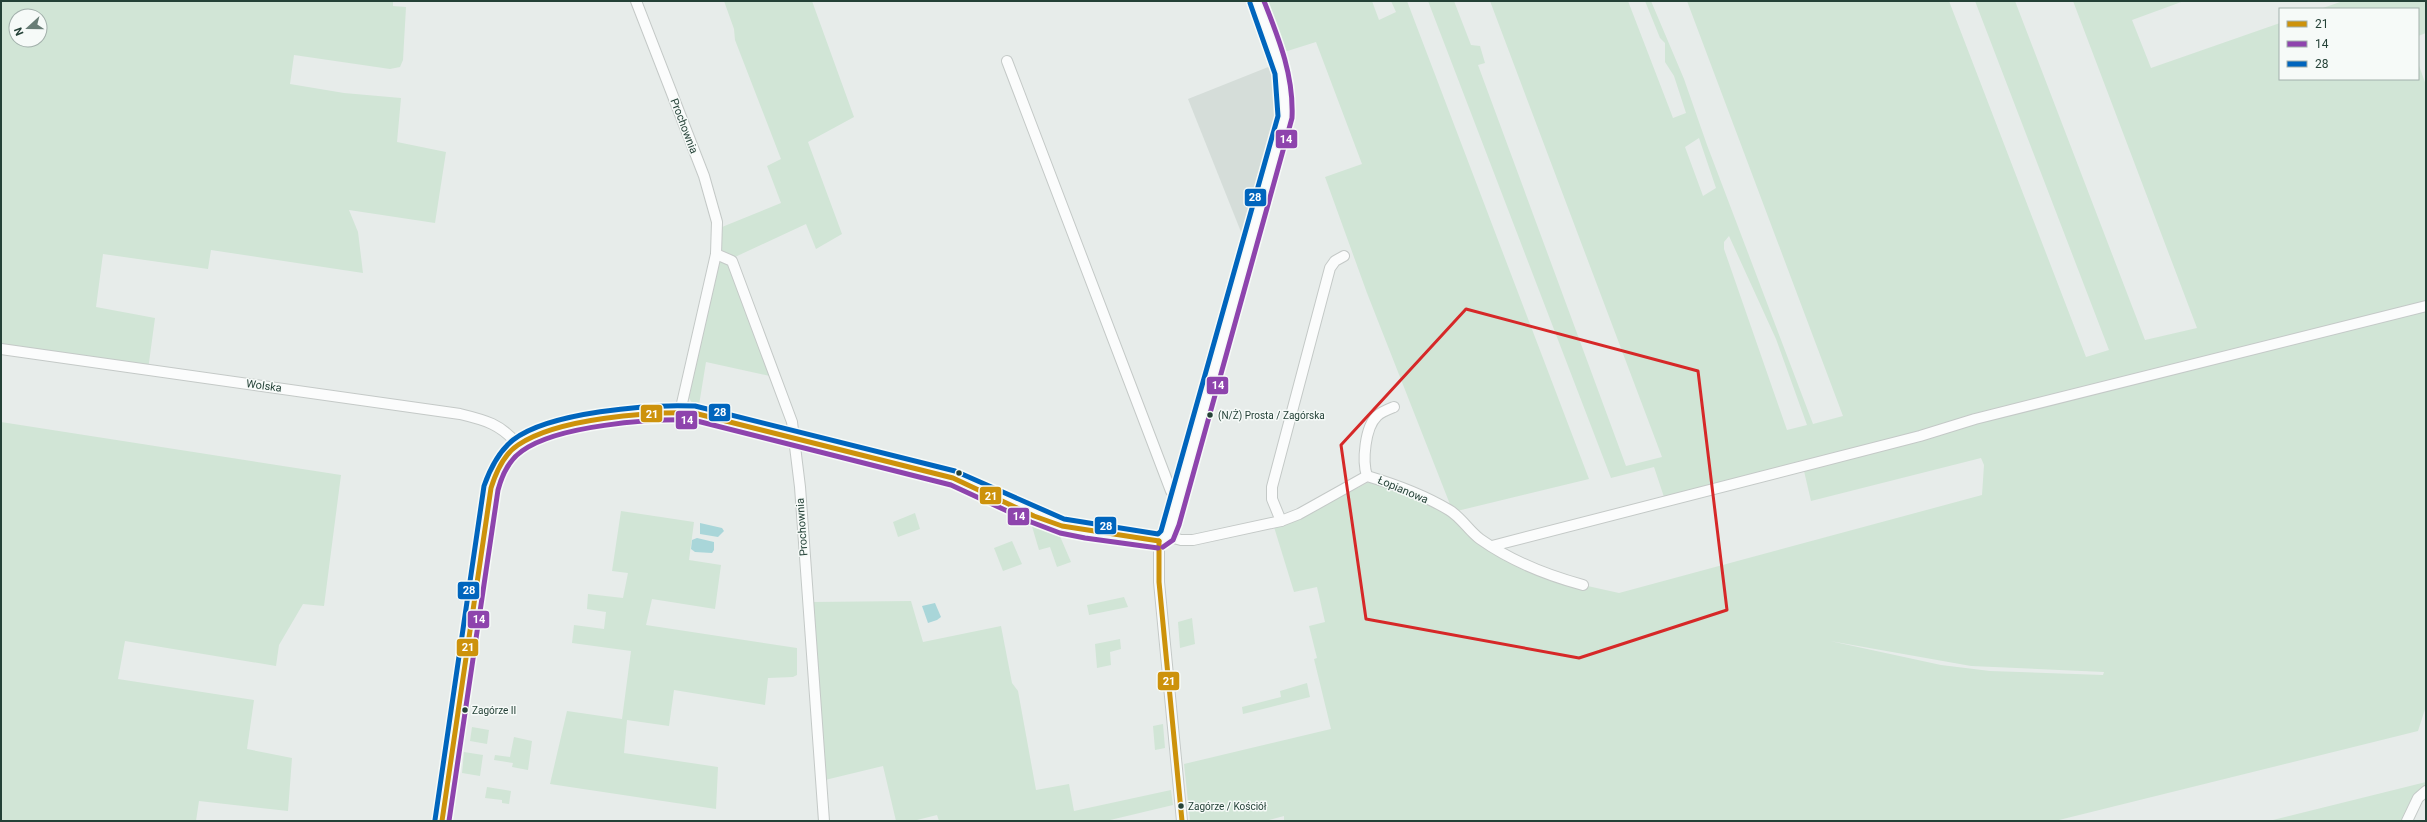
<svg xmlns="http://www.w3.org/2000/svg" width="2427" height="822" viewBox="0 0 2427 822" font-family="Roboto,sans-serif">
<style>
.built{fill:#d5ddd9}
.green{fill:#d1e5d6;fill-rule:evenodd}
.water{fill:#a9d6d9}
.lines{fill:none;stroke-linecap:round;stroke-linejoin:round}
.street-casing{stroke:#c4c9c7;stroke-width:12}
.secondary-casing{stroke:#c3cac7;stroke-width:16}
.street{stroke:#fbfcfc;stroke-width:10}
.secondary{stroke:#fbfcfc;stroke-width:14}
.bus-1-casing{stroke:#f6faf8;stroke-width:8}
.bus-2-casing{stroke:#f6faf8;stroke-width:8}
.bus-3-casing{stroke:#f6faf8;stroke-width:8}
.bus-1{stroke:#cd920b;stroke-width:5}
.bus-2{stroke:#8e44ad;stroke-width:5}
.bus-3{stroke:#0065bd;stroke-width:5}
.marked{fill:none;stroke:#d62828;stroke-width:3;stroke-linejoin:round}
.bus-dot{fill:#244137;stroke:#f6faf8;stroke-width:1.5}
.labels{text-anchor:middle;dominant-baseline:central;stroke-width:3;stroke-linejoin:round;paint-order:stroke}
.bus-label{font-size:10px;fill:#244137;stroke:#f6faf8;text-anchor:start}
.street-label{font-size:11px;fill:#244137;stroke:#f6faf8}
.line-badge{stroke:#f6faf8;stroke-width:1.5}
.badge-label{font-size:11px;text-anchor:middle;font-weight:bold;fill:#fff}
</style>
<rect width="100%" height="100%" fill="#e7ecea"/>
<path class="built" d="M1273 65 1278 88 1277 107 1243 237 1188 99Z"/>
<g class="green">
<path d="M1 1H393V6L406 7 403 60 400 67 390 69 294 55 290 84 344 93 401 98 397 142 446 152 435 223 349 210 358 232 363 273 211 250 208 269 103 254 96 307 155 318 148 370 1 349ZM16 16H40V40H16Z"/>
<path d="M724 1H812L854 117 808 142 842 234 816 249 806 224 735 257 722 250V227L781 203 767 166 781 159 735 40 734 29Z"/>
<path d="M1262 1H1372L1379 20 1396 12 1391 1H1407L1589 479 1453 512 1367 293 1325 177 1362 164 1316 42 1281 53Z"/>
<path d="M1428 1H1454L1471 45 1480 46 1485 63 1478 65 1626 466 1662 457 1490 1H1628L1673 118 1686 113 1674 76 1665 62V43L1660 38 1645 1H1651L1684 79 1707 145 1813 424 1843 416 1687 1H1949L2086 357 2109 350 1975 1H2015L2145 340 2197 328 2073 1H2184L2132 20 2151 68 2280 23V79H2418V63L2426 85V706L2418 731 2055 821H1284V816L1265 821H1190L1184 764 1331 729 1314 659 1317 658 1309 626 1325 622 1317 587 1294 592 1274 527 1301 518 1367 483 1374 482 1441 511 1450 515 1475 540 1583 585 1619 593 1982 495 1984 465 1981 458 1811 501 1804 471 1667 506 1654 467 1611 478ZM1699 138 1716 188 1703 196 1685 147ZM1729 236 1776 339 1807 425 1787 430 1724 249V242ZM1830 641 1971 666 2104 672 2103 675 1990 671 1941 665Z"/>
<path d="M2343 1H2426V33L2418 36V9H2320Z"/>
<path d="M722 260 727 261 770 376 706 362 699 405 692 403 689 398 691 389 689 388 719 263Z"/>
<path d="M1 422 341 475 324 606 303 604 279 645 276 666 125 641 118 679 254 700 247 749 292 758 288 811 199 801 196 821H1Z"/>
<path d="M621 511 694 522 689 560 721 565 715 609 652 599 646 625 797 648V675L793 677 768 678 765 705 674 690 669 726 627 720 624 753 718 767 716 809 550 784 567 711 622 719 631 651 572 643 574 625 604 629 606 612 587 609 588 594 623 598 628 573 612 571Z"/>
<path d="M915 513 920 529 898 537 893 522Z"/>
<path d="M1031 523 1059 534 1071 562 1057 567 1050 547 1039 550Z"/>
<path d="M1012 541 1022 564 1003 571 994 548Z"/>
<path d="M1124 597 1128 607 1089 615 1087 605Z"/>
<path d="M911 601 923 642 1001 626 1012 683 1018 691 1036 790 1069 784 1074 811 1171 790 1173 805 1106 821H939L937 815 913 821H896L883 766 825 780 812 602Z"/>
<path d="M1192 618 1195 644 1180 648 1178 622Z"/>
<path d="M1120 639 1121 649 1110 652 1111 665 1097 668 1095 644Z"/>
<path d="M1307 683 1310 697 1243 714 1242 707 1281 697 1280 691Z"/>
<path d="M1163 724 1165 748 1155 750 1153 726Z"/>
<path d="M472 727 489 730 487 744 470 741Z"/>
<path d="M514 737 532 741 528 770 512 767 513 763 494 760 495 755 510 757Z"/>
<path d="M464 752 483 755 480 776 462 773Z"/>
<path d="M2426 782V791L2407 821H2269Z"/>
<path d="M487 787 511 791 509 804 502 803V800L485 798Z"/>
</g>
<g class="water">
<path d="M700 523 722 528 724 531 718 537 700 534Z"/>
<path d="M697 538 714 542V550L712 553 695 552 691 549 692 540Z"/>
<path d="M935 603 941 617 937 620 928 623 922 606Z"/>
</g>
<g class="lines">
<g class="street-casing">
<g id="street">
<path d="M636 1 704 176 717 222 716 254 680 412"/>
<path d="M1007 61 1171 491 1179 495"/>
<path d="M716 254 732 261 792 422 800 487 824 821"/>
<path d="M1 349 460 414C485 420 501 424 518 445"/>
<path d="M1367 476C1362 461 1365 427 1377 416 1381 412 1389 409 1394 407"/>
<path d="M1281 521 1272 499V487L1330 268 1335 261 1344 256"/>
<path d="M1167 536 1181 540H1193L1281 521 1299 514 1367 476C1394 484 1424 495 1449 510 1461 517 1469 531 1480 539 1511 561 1546 575 1583 585"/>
<path d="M1159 541V582L1182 821"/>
<path d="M1492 546 1920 436 1975 419 2426 306"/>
<path d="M2407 821 2418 798 2426 791"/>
</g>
</g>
<g class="secondary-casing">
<path id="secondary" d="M442 821 491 488C496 471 504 456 518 445 548 423 656 410 694 413L953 478C991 491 1024 515 1062 526 1094 536 1127 533 1159 541L1167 536 1285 117C1289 76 1271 39 1257 1"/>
</g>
<use href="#street" class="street"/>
<use href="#secondary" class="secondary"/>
<g class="bus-1-casing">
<g id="bus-1">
<path d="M1159 541V582L1182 821"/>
<path d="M442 821 491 488C496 472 504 454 518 445 558 418 647 412 694 413L953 478 1034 516 1062 526 1159 541"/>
</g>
</g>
<g class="bus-2-casing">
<g id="bus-2">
<path d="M1163 547 1173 540 1179 525 1292 118C1294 76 1279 39 1264 1"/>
<path d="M449 821 498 490C502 475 509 460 522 451 558 425 649 419 693 420L951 485 1031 522 1060 533 1085 538 1158 548"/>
</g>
</g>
<g class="bus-3-casing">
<path id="bus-3" d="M435 820 484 486C490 469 498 452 513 440 549 412 649 404 695 406L955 471 1064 519 1158 534 1161 531 1278 116 1275 74 1250 3"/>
</g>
<use href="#bus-1" class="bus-1"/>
<use href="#bus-2" class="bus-2"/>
<use href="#bus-3" class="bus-3"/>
</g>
<path class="marked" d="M1466 309 1698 371 1727 610 1579 658 1366 619 1341 445Z"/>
<g class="bus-dot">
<circle cx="1210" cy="415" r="3.5"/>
<circle cx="959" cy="473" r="3.5"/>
<circle cx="465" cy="710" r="3.5"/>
<circle cx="1181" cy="806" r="3.5"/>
</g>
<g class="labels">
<g class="bus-label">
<text x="1218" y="415">(N/Ż) Prosta / Zagórska</text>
<text x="472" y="710">Zagórze II</text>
<text x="1188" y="806">Zagórze / Kościół</text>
</g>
<g class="street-label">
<text transform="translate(684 126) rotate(69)">Prochownia</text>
<text transform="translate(264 386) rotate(8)">Wolska</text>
<text transform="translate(1403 490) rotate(23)">Łopianowa</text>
<text transform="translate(802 527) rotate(-94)">Prochownia</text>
</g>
</g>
<g class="line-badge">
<rect x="1275" y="129" width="23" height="20" rx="4" fill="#8e44ad"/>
<rect x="1244" y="188" width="23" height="19" rx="4" fill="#0065bd"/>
<rect x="1206" y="376" width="23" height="19" rx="4" fill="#8e44ad"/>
<rect x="708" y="403" width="23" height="19" rx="4" fill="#0065bd"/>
<rect x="640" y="404" width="23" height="19" rx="4" fill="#cd920b"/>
<rect x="675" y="410" width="23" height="20" rx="4" fill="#8e44ad"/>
<rect x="979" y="486" width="23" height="19" rx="4" fill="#cd920b"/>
<rect x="1007" y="507" width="23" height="19" rx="4" fill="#8e44ad"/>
<rect x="1094" y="516" width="23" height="19" rx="4" fill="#0065bd"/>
<rect x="457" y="581" width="23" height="19" rx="4" fill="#0065bd"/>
<rect x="467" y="610" width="23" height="19" rx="4" fill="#8e44ad"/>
<rect x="456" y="638" width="23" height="19" rx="4" fill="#cd920b"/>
<rect x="1157" y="671" width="23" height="20" rx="4" fill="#cd920b"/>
</g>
<g class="badge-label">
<text x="1286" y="143">14</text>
<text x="1255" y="201">28</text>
<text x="1218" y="389">14</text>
<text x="720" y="416">28</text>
<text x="652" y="418">21</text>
<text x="687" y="424">14</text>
<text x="991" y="500">21</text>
<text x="1019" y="520">14</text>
<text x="1106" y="530">28</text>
<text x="469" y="594">28</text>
<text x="479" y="623">14</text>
<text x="468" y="651">21</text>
<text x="1169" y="685">21</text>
</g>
<rect width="2427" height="822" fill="none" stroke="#244137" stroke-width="4"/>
<rect x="2279" y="8" width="140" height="72" fill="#f6faf8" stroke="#a2b0ab"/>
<rect x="2287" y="21" width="20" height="6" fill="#cd920b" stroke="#a2b0ab"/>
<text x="2315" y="28" font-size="12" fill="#244137">21</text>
<rect x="2287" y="41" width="20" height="6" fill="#8e44ad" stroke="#a2b0ab"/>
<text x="2315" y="48" font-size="12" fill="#244137">14</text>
<rect x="2287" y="61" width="20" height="6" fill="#0065bd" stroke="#a2b0ab"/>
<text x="2315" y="68" font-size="12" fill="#244137">28</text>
<g transform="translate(28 28) rotate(249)"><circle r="19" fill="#f6faf8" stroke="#a2b0ab"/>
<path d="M0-3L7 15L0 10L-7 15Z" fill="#687d76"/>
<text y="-6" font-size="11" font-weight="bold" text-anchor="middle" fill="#244137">N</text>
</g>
</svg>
